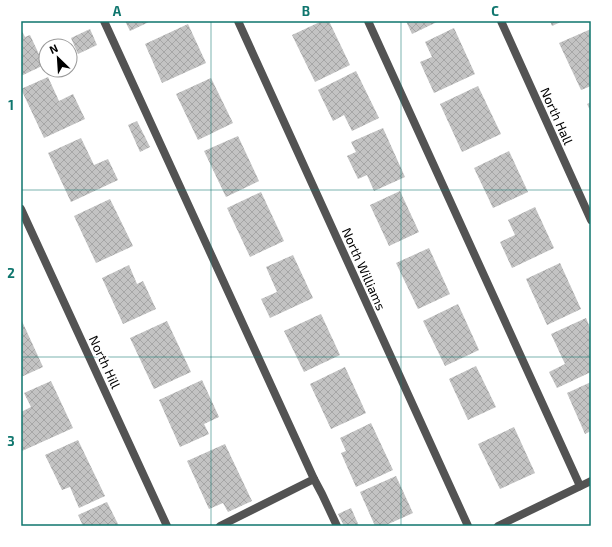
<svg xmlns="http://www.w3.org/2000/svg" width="612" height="547" viewBox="0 0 612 547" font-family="'Exo 2',sans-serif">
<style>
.building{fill:url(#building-cross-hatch)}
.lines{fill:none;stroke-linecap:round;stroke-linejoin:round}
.lane{stroke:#535353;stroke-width:8}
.street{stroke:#535353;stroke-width:8}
.grid{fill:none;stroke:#0f766e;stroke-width:1;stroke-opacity:0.55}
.labels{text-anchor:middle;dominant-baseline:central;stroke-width:4;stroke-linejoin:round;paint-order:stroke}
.street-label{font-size:13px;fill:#000;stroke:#fff}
.neatline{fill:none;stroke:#0f766e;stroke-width:1.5}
.grid-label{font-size:13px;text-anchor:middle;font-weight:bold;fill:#0f766e}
</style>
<defs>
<pattern id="building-cross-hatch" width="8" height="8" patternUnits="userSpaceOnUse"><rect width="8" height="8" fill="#c3c3c3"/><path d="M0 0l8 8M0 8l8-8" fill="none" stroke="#a6a6a6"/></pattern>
</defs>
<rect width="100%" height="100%" fill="#fff"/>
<g class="building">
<path d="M125 21H151L130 31Z"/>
<path d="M322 21H329L350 65 315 82 292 35Z"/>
<path d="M406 21H439L412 34Z"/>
<path d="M550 21H563L552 26Z"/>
<path d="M188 24 206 63 162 83 145 44Z"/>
<path d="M454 28 475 74 434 93 420 62 432 57 425 42Z"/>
<path d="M21 29 25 37 30 35 44 65 21 76Z"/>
<path d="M90 29 97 45 78 54 71 38Z"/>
<path d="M591 29V86L581 90 559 43Z"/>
<path d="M356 71 379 118 352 131 344 115 333 121 318 90Z"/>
<path d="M48 77 59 101 73 94 85 119 44 138 21 89Z"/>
<path d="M211 78 233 123 198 140 176 94Z"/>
<path d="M478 86 501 134 462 152 440 104Z"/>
<path d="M591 102V112L587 104Z"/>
<path d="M137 121 150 147 140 152 128 125Z"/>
<path d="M383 128 405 177 374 191 367 175 358 179 347 156 356 152 351 142Z"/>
<path d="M238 136 259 181 226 197 204 151Z"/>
<path d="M81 138 94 165 108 159 118 180 71 202 48 153Z"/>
<path d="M509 151 528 192 493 208 474 168Z"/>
<path d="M400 191 419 232 389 246 370 205Z"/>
<path d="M261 192 284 241 250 257 227 208Z"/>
<path d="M110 199 133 246 96 263 74 216Z"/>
<path d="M535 207 554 248 512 268 500 242 515 235 508 220Z"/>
<path d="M429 248 450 294 418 309 396 263Z"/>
<path d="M293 255 313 298 270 318 261 299 277 292 266 267Z"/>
<path d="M560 263 581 309 547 325 526 279Z"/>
<path d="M129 265 137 284 143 281 156 309 123 324 102 278Z"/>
<path d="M458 304 479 350 445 366 423 321Z"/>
<path d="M321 314 340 355 304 372 284 331Z"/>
<path d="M586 318 591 330V372L557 388 549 372 565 364 551 334Z"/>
<path d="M21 319 43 367 21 377Z"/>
<path d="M167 321 191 372 154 389 130 338Z"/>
<path d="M476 366 496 407 468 420 449 379Z"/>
<path d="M345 367 366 413 331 429 310 384Z"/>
<path d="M202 380 219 417 204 424 209 434 180 447 159 400Z"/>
<path d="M51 381 73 428 22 451 21 449V412L31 407 24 393Z"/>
<path d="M591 382V431L585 434 567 393Z"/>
<path d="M371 423 393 470 356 487 341 453 346 451 340 438Z"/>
<path d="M514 427 535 473 500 489 478 444Z"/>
<path d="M78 440 105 496 79 508 70 487 62 490 45 455Z"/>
<path d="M225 444 252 501 228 512 223 503 209 509 187 461Z"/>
<path d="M396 476 413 513 384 526H375L360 492Z"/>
<path d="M107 502 119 526H83L78 515Z"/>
<path d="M351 508 359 526H344L338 514Z"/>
</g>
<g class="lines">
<g class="lane">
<path d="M104 21 314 479 322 494 337 526"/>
<path d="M368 21 580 486"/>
<path d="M220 526 314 479"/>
</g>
<g class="street">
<path d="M238 21 468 526"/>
<path d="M501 21 591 220"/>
<path d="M21 209 167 526"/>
<path d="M498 526 591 481"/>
</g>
</g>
<path class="grid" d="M211 21V526M401 21V526M21 190H591M21 357H591"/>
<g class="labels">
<g class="street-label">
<text transform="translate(557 116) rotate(66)">North Hall</text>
<text transform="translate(364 269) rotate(66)">North Williams</text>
<text transform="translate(105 362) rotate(65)">North Hill</text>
</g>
</g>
<rect width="612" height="547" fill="none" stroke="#ffffff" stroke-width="44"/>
<g transform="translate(58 58) rotate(335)"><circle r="19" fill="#ffffff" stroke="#999999"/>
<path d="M0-3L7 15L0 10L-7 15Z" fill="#000000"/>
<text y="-6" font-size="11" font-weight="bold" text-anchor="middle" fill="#000000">N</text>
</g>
<rect x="22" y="22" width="568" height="503" class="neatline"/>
<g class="grid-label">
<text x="117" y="16">A</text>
<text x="306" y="16">B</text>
<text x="495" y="16">C</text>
<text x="11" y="110">1</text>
<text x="11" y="278">2</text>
<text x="11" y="446">3</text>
</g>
</svg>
